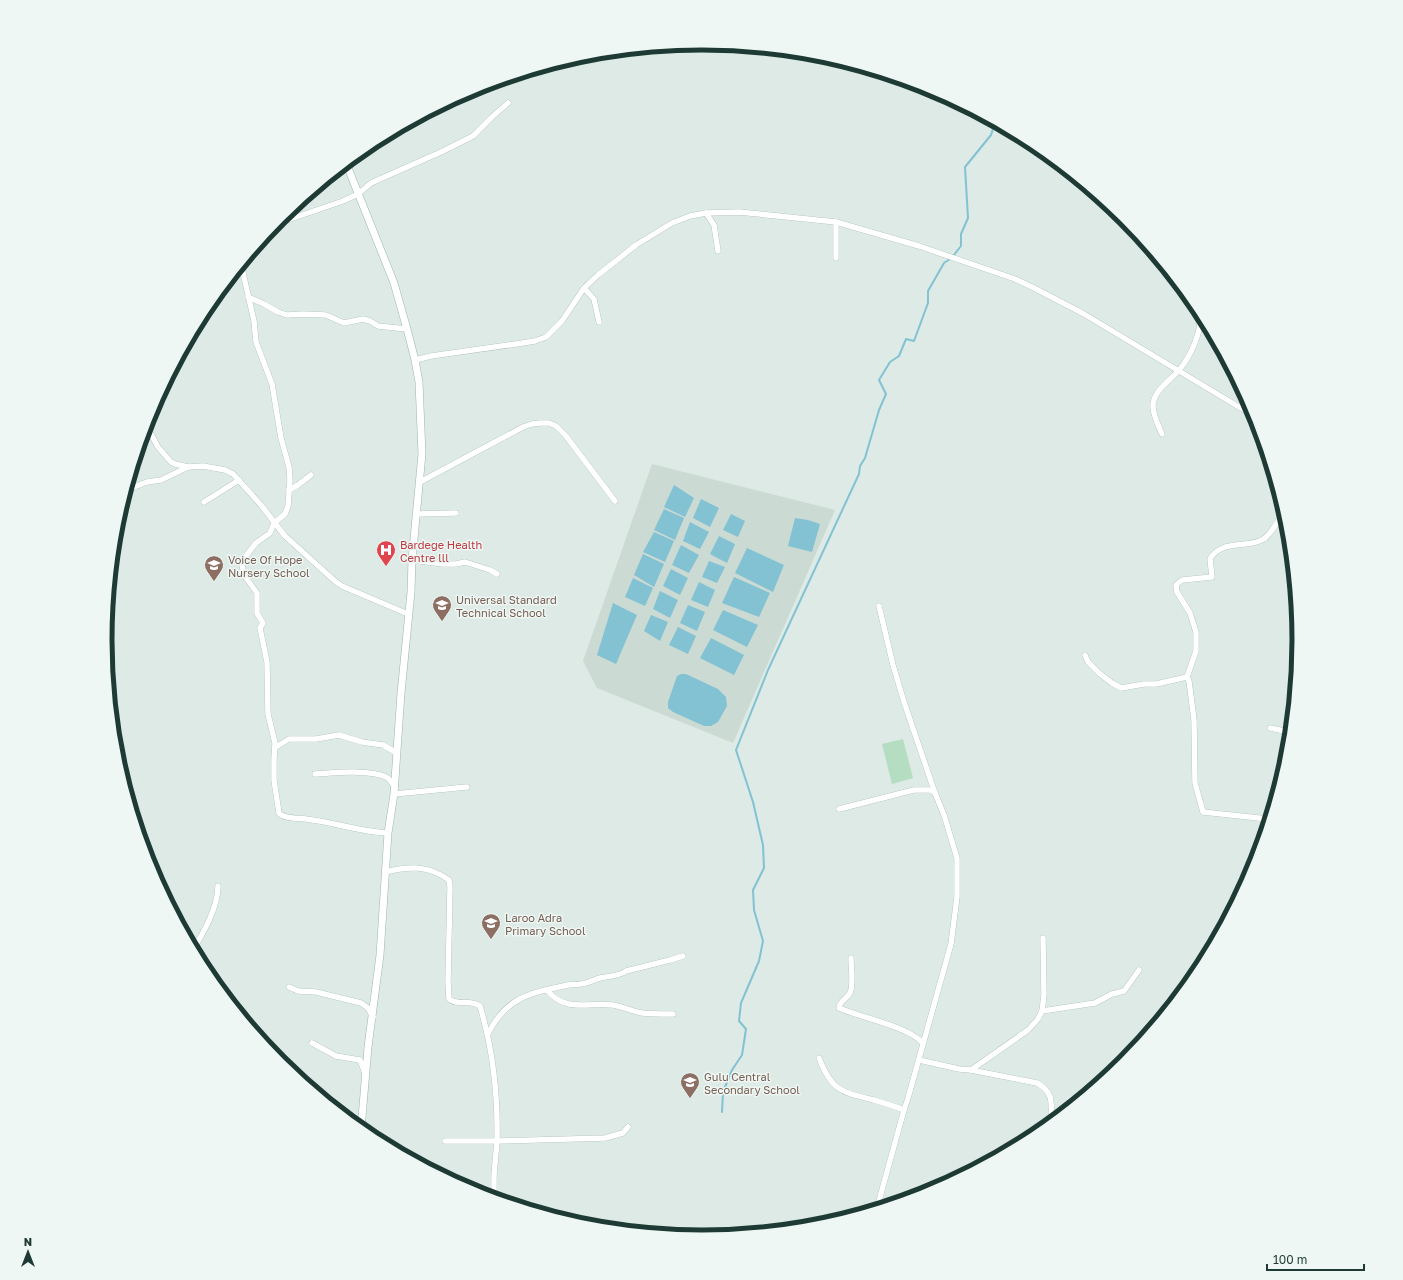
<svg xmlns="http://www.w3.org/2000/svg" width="1403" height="1280" viewBox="0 0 1403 1280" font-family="'Golos Text',sans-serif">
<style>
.built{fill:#ccdad4}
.green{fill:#b5ddc2}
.water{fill:#82c2d2}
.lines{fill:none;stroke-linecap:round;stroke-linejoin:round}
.stream{stroke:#82c2d2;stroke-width:2}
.street-casing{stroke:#a0b2ac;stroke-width:6}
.secondary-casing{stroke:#9cb6ae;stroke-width:8}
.street{stroke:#fff;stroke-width:5.5}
.secondary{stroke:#fff;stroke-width:7}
.labels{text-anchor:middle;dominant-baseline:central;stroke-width:3;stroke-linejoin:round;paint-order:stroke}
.health-label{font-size:11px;fill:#be3a42;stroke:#eef7f3;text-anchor:start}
.education-label{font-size:11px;fill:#785e54;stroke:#eef7f3;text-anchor:start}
.rim{fill:none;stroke:#1e3a34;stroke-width:5}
</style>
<rect width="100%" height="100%" fill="#ddeae5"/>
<path class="built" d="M652 464 835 510 733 743 597 688 583 661Z"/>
<path class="green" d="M903 739 913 778 892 784 882 744Z"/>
<g class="water">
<path d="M674 485 694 498 685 517 664 507Z"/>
<path d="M701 499 719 508 710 527 693 518Z"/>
<path d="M664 509 684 518 675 540 654 530Z"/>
<path d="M731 514 745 521 738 537 723 530Z"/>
<path d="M795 518 808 520 820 524 812 552 788 546Z"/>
<path d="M690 522 709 532 700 549 683 541Z"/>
<path d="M654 532 674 541 665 562 643 552Z"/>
<path d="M719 536 735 544 727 563 710 554Z"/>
<path d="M681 545 699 555 689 573 672 565Z"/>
<path d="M747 548 784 565 773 592 735 573Z"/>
<path d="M643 554 664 564 654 587 634 575Z"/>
<path d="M709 561 725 567 717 583 702 577Z"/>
<path d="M671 569 688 578 680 595 663 586Z"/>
<path d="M734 577 770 593 759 617 722 603Z"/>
<path d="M633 578 653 588 645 606 625 597Z"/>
<path d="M699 582 715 590 708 607 691 600Z"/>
<path d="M660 591 678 600 670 618 653 609Z"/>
<path d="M613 603 637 615 616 664 597 655Z"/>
<path d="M688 605 705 612 697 631 680 623Z"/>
<path d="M723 610 758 625 747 647 713 630Z"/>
<path d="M651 615 668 622 660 641 644 631Z"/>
<path d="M678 627 696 636 688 654 669 645Z"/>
<path d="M711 638 744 655 734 675 700 658Z"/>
<path d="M681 674H686L718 689 726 697 727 706 718 722 711 726H704L673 712 668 708V702L677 676Z"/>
</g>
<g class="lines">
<g class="stream">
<path d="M953 256 961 246V234L968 218 965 167 991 135 995 123"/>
<path d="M106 621 113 620"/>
<path d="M722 1112 723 1092 732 1070 742 1055 746 1029 739 1021 741 1003 759 961 763 941 754 910 753 890 764 868 763 845 753 802 736 750 768 670 859 474 860 466 865 458 879 410 886 394 879 380 890 362 899 356 906 339 914 341 928 303V291L944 263 950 259"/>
</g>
<g class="street-casing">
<g id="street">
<path d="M706 213 714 225 718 251"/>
<path d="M836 222V258"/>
<path d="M273 225 343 201 358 194 371 183 441 152 473 136 492 117 508 103"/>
<path d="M241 264 254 321 256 342 272 384 281 438 289 467 290 480 288 506 285 514 274 523 270 533 256 543 246 556 243 560 242 565 244 575 257 593V613L263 623 260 628 267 662 268 714 275 743 274 759V780L279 813C284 819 298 818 306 819 333 822 360 832 388 833"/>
<path d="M584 288 594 299 599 322"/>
<path d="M248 297 264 304 278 312 287 315 303 314 326 315 344 323 363 319 370 321 378 326 407 329"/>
<path d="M415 360 431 356 516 344 535 341 546 337 562 321 584 288 598 275 636 245 672 223 690 216 706 213 739 212 836 222 919 246 1015 279 1034 288 1084 314 1254 416"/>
<path d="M146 425 158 447 171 462 175 464 188 467 203 466 225 470 233 474 261 505 285 536 336 582 342 586 408 614"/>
<path d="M1162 434C1158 425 1152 413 1153 404 1155 389 1171 380 1180 369 1192 354 1200 334 1201 315"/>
<path d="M420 482 523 427 532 424 540 423H549L556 426 566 436 615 501"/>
<path d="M289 490 298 485 311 475"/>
<path d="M125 493 134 487 147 482 161 480 188 467"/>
<path d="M204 502 239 480"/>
<path d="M416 514 456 513"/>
<path d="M412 560 443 564H456L465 562 490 570 497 574"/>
<path d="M1085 655 1088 662 1099 673 1112 683 1121 688 1144 684H1156L1187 677 1189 681 1194 720 1195 783 1203 812 1268 819"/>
<path d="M1187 677 1196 651V632L1190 613 1177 592 1176 585 1182 580 1212 577 1210 559C1221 539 1247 549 1264 539 1270 535 1278 520 1284 514"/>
<path d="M1270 728 1289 732"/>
<path d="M276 747 289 739H316L339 735 362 742 383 745 397 753"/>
<path d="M315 774C333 773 370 769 386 777 389 778 392 783 394 786"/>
<path d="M394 794 467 787"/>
<path d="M839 809 914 790H930L935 793"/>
<path d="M385 872C409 866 428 865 449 880L450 887 448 982 449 999C457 1006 471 999 480 1006 493 1050 498 1096 497 1141H445"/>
<path d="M193 949C204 933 218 906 218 886"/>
<path d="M851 958C851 968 854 984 850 993 847 999 839 1001 839 1008 862 1018 907 1026 923 1043"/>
<path d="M289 987 298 991 316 992 361 1003 368 1008 373 1017"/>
<path d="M547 990C565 1013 588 1002 613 1005 623 1007 632 1011 642 1013 652 1014 663 1014 673 1014"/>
<path d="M1042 1011 1095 1003 1112 994 1124 991 1139 970"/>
<path d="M488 1034C506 997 530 993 568 985 574 984 580 985 586 983 591 982 595 979 600 978 609 976 620 976 626 971L670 960 683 956"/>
<path d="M312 1043 336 1056 360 1060 365 1073"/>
<path d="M819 1058C832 1092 842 1092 874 1100 884 1103 894 1106 904 1110"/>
<path d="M919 1060 959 1069 971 1070 1028 1030 1038 1019 1042 1011 1044 995 1043 938"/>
<path d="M971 1070 1037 1083C1055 1093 1051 1104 1051 1122"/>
<path d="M494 1198V1175L497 1141 605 1138 623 1133 628 1127"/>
<path d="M877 1208 904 1110 908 1098 951 944 957 897V858L944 815 935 793 904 702 893 665 879 606"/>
</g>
</g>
<g class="secondary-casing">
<path id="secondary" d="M346 163 394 283 407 329 415 360 419 382 422 454 412 560 411 592 401 693 394 794 388 833 380 955 368 1047 361 1129"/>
</g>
<use href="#street" class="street"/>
<use href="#secondary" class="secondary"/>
</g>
<defs>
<g id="hospital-pin" transform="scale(1)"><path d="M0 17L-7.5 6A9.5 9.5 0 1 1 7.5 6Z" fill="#e0444e" stroke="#eef7f3"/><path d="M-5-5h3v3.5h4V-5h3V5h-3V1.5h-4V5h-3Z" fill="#fff"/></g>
<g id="school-pin" transform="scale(1)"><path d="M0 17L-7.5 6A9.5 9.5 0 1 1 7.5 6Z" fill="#8d6e63" stroke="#eef7f3"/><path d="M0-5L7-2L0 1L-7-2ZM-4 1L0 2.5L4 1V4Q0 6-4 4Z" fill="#fff"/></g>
</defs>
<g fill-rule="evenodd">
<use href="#hospital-pin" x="386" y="550"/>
<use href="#school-pin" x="214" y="565"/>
<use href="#school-pin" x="442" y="605"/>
<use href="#school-pin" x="491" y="923"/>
<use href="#school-pin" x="690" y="1082"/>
</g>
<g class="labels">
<g class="health-label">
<text x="400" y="544">Bardege Health<tspan x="400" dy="13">Centre lll</tspan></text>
</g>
<g class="education-label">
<text x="228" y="559">Voice Of Hope<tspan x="228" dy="13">Nursery School</tspan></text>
<text x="456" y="599">Universal Standard<tspan x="456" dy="13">Technical School</tspan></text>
<text x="505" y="917">Laroo Adra<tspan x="505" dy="13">Primary School</tspan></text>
<text x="704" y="1076">Gulu Central<tspan x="704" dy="13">Secondary School</tspan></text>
</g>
</g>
<path d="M0 0H1403V1280H0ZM112 640a590 590 0 1 1 1180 0a590 590 0 1 1-1180 0Z" fill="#eef7f3" fill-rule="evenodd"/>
<path class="rim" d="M112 640a590 590 0 1 1 1180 0a590 590 0 1 1-1180 0Z"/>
<g transform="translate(28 1252)" stroke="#eef7f3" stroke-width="3" paint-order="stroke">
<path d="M0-3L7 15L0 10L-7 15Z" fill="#1e3a34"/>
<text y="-6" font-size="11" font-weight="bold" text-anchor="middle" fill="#1e3a34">N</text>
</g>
<path d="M1267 1264v6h97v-6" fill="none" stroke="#1e3a34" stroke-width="2"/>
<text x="1273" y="1264" font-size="12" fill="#1e3a34" stroke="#eef7f3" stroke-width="3" paint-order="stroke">100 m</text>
</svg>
